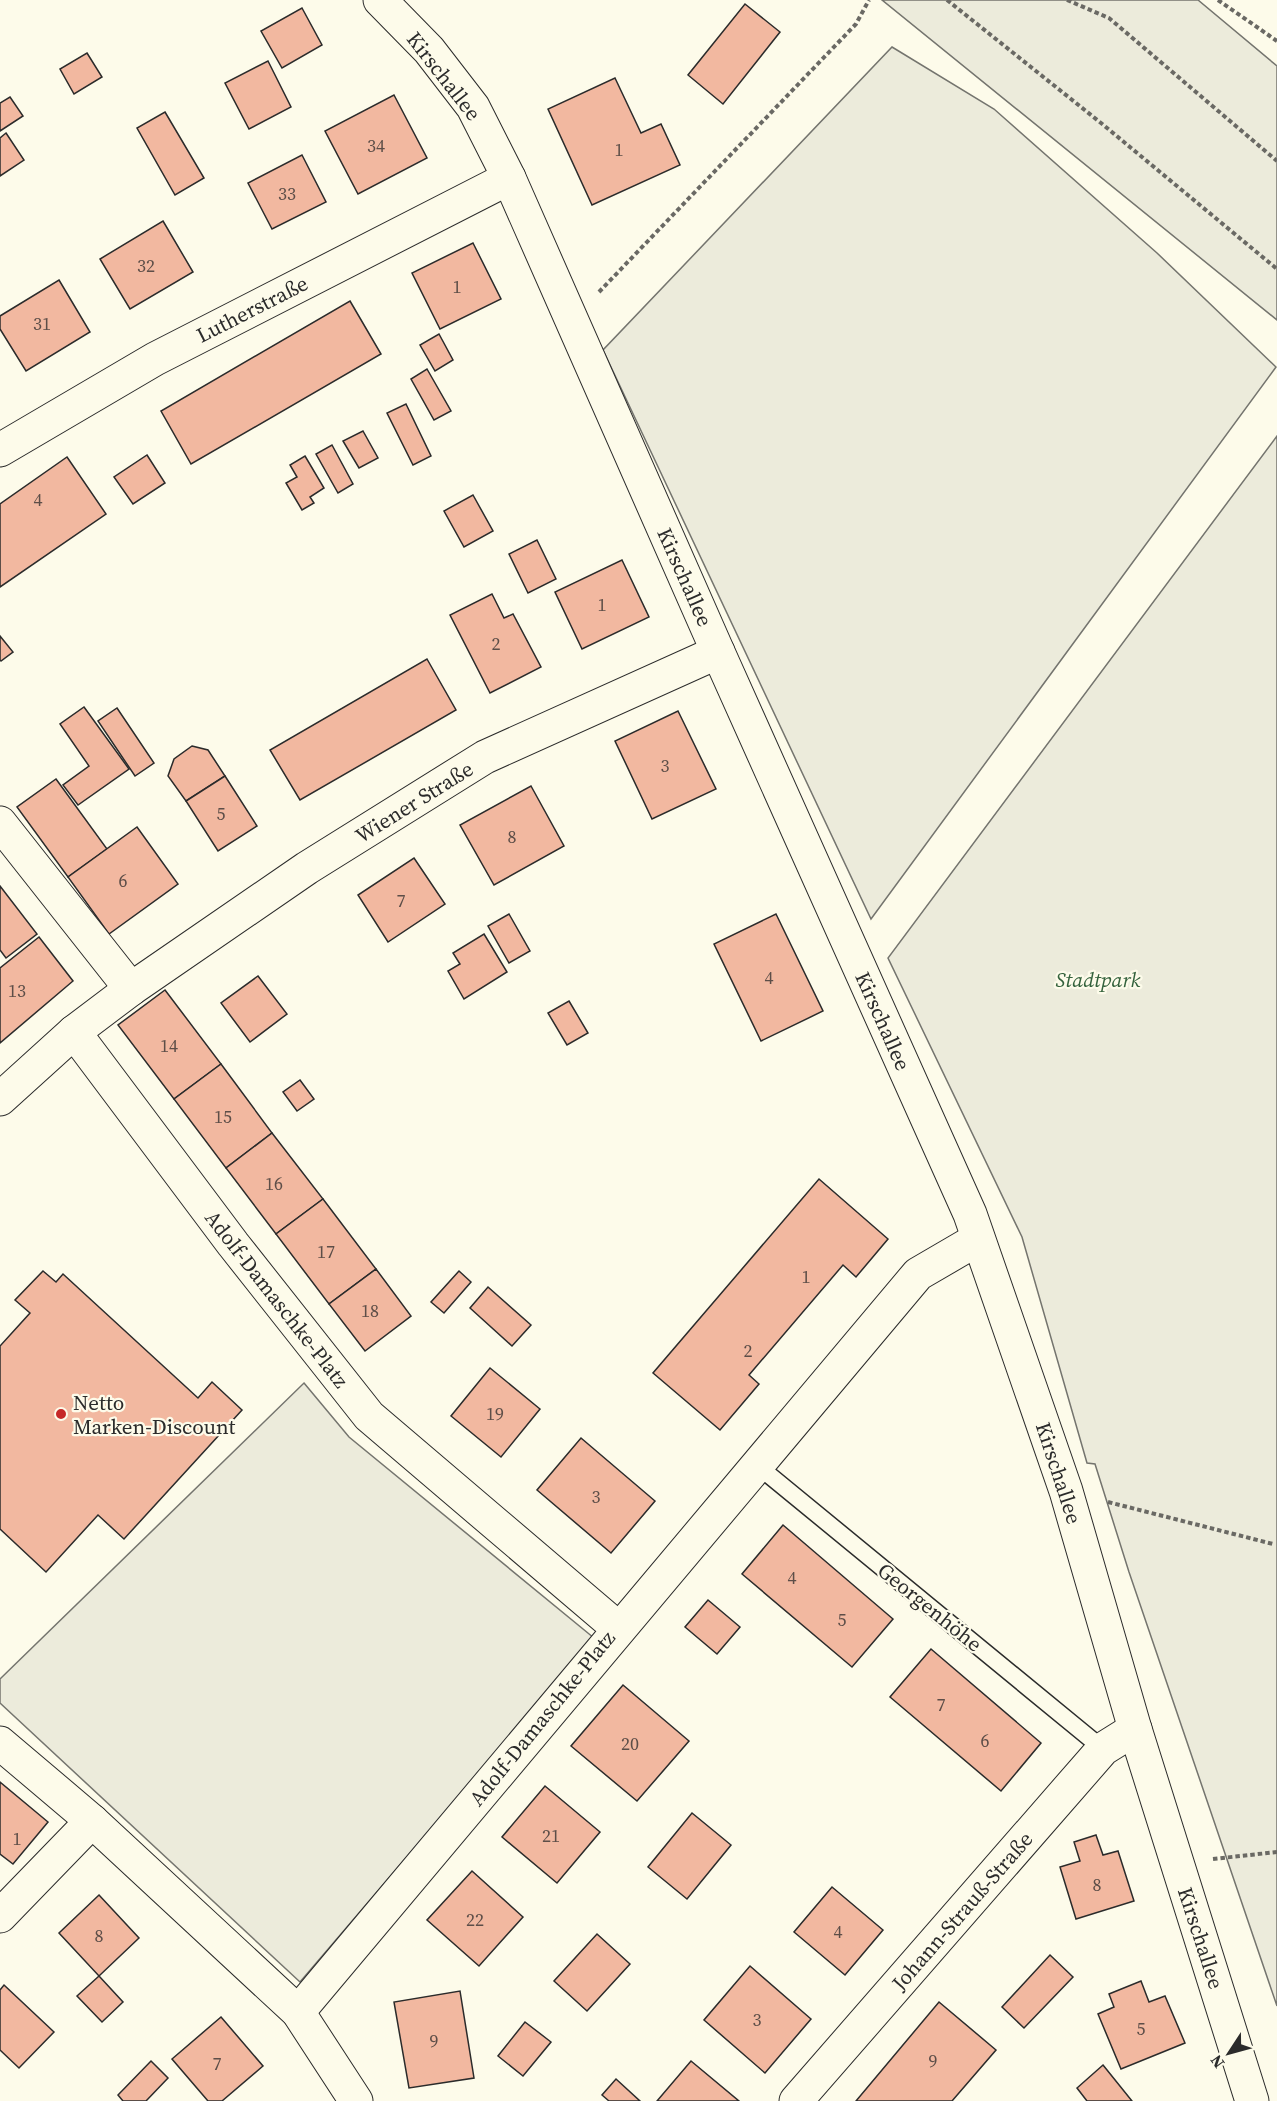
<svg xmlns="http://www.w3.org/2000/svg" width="1277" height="2101" viewBox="0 0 1277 2101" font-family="'Source Serif 4',serif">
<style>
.green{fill:#ecebdb;stroke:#74746e;stroke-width:1.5}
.building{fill:#f2b8a0;stroke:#2b2b2b;stroke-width:1.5}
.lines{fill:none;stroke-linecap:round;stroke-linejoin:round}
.lane-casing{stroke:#2b2b2b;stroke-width:19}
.street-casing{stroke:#2b2b2b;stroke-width:35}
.path{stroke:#6a6964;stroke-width:4;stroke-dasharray:4.5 3;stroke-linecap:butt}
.lane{stroke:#fdfbea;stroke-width:16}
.street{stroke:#fdfbea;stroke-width:33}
.poi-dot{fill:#c62828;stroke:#fdfbea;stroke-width:2}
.labels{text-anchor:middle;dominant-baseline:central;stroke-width:4.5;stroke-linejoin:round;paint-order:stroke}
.number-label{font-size:18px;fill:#5d4e48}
.street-label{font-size:21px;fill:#2b2b2b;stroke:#fdfbea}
.park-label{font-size:21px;font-style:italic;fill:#34623c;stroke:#fdfbea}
.poi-label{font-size:21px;fill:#2b2b2b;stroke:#fdfbea;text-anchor:start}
</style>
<rect width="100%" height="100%" fill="#fdfbea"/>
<g class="green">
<path d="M882 0H1198L1277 66V320Z"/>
<path d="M892 47 994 109 1157 253 1276 367 871 919 603 350Z"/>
<path d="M1277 436V2006L1129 1572 1095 1464 1087 1463 1022 1237 888 958Z"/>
<path d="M304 1383 349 1437 594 1638 300 1982 0 1703V1679Z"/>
</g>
<g class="building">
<path d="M745 4 780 32 723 104 688 75Z"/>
<path d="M302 8 322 45 282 68 261 31Z"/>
<path d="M87 53 102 77 74 94 60 69Z"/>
<path d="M268 61 291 107 249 129 225 83Z"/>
<path d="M615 78 641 133 661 124 680 165 592 205 548 109Z"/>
<path d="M394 95 427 158 358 194 325 131Z"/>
<path d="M10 97 23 116 0 131V103Z"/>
<path d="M165 112 204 178 175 195 137 128Z"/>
<path d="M6 133 24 160 0 176V138Z"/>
<path d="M302 155 326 202 272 229 248 183Z"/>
<path d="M163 221 193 272 130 309 100 259Z"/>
<path d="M473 243 501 299 440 329 412 273Z"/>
<path d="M59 280 90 332 26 371 0 329V316Z"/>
<path d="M350 301 381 354 191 464 161 411Z"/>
<path d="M439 334 453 360 435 371 420 345Z"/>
<path d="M427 369 451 411 434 420 411 379Z"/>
<path d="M406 404 431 456 413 465 387 413Z"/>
<path d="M363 431 378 458 359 468 343 441Z"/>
<path d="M332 445 353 484 338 493 316 454Z"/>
<path d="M147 455 165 483 133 504 114 477Z"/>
<path d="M305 456 324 488 310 497 314 503 302 510 286 483 297 477 290 465Z"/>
<path d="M67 457 106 514 0 587V504Z"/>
<path d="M473 495 493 531 464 547 444 511Z"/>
<path d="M537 540 556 579 528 593 509 554Z"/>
<path d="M622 560 649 617 582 649 555 592Z"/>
<path d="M492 594 504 618 513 614 541 667 490 693 450 615Z"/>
<path d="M0 636 13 652 1 661 0 660Z"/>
<path d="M427 659 456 710 300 800 270 750Z"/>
<path d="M84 707 129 769 78 805 63 785 89 766 60 724Z"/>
<path d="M117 708 154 763 135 776 98 721Z"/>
<path d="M678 711 716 789 652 819 615 741Z"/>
<path d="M192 746 208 750 225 776 186 801 168 776 174 759Z"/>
<path d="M225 776 257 826 218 851 186 801Z"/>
<path d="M56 779 107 849 68 877 17 807Z"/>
<path d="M531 786 564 846 494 885 460 825Z"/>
<path d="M137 827 178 884 109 934 68 877Z"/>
<path d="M414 858 445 904 388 942 358 895Z"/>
<path d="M0 886 37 934 6 958 0 950Z"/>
<path d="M509 914 530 951 509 963 488 926Z"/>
<path d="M776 914 823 1011 761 1041 714 944Z"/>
<path d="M484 934 507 972 464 999 448 971 460 964 453 953Z"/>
<path d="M39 937 73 981 0 1043V968Z"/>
<path d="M258 976 287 1014 250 1042 221 1003Z"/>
<path d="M165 990 221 1064 174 1099 118 1025Z"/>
<path d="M569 1001 588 1033 567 1045 548 1013Z"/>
<path d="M221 1064 272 1133 226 1168 174 1099Z"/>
<path d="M300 1080 314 1099 297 1111 283 1092Z"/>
<path d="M272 1133 323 1199 276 1234 226 1168Z"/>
<path d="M819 1179 888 1239 856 1277 843 1265 749 1375 759 1384 720 1430 653 1373Z"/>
<path d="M323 1199 376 1269 329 1304 276 1234Z"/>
<path d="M376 1269 411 1316 365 1351 329 1304Z"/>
<path d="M43 1271 56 1282 63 1274 198 1398 212 1382 242 1410 124 1539 98 1515 46 1572 0 1529V1346L30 1313 15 1300Z"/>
<path d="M459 1271 471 1282 444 1313 431 1302Z"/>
<path d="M488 1287 531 1325 512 1346 470 1308Z"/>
<path d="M490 1368 540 1409 501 1457 451 1416Z"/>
<path d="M581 1438 655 1501 611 1553 537 1490Z"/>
<path d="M783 1525 893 1619 852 1667 742 1574Z"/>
<path d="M708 1600 740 1627 717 1654 685 1627Z"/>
<path d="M931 1649 1041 1743 1001 1791 890 1697Z"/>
<path d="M623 1685 689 1741 637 1801 571 1746Z"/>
<path d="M0 1782 48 1822 13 1864 0 1854Z"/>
<path d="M545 1786 600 1832 557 1883 502 1837Z"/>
<path d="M692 1813 731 1845 687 1899 648 1867Z"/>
<path d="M1096 1835 1103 1855 1118 1851 1134 1901 1076 1919 1060 1867 1080 1861 1074 1842Z"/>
<path d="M472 1871 523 1917 479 1966 427 1920Z"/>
<path d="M832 1887 883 1930 845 1975 794 1932Z"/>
<path d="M99 1895 139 1938 99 1976 59 1933Z"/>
<path d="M597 1934 630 1964 587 2011 554 1981Z"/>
<path d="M1050 1955 1073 1977 1024 2028 1002 2007Z"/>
<path d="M750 1966 811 2019 765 2073 704 2020Z"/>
<path d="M99 1976 123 2002 102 2022 77 1996Z"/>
<path d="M1141 1981 1149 2002 1165 1996 1185 2043 1121 2069 1098 2014 1114 2007 1109 1994Z"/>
<path d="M4 1985 54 2032 19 2068 0 2050V1990Z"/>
<path d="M460 1991 474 2078 409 2088 394 2002Z"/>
<path d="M939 2002 996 2050 952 2101H856Z"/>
<path d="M221 2017 263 2066 222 2101H208L172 2059Z"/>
<path d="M525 2022 551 2042 523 2076 498 2056Z"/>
<path d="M151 2061 168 2078 146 2101H123L118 2095Z"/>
<path d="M691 2061 739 2101H657Z"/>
<path d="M1103 2065 1132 2101H1087L1077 2088Z"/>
<path d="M616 2079 640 2101H609L602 2095Z"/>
</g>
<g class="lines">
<g class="lane-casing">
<path id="lane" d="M757 1465 1103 1749"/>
</g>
<g class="street-casing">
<g id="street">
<path d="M380 0 429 50 473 107 509 178 718 652 970 1214 1066 1491 1135 1729 1252 2101"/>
<path d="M0 450 155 359 509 178"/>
<path d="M0 823 131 989"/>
<path d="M74 1032 233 1244 369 1416 619 1629"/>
<path d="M0 1099 74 1032 131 989 307 868 485 757 718 652"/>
<path d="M0 1743 92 1821 298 2012 356 2101"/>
<path d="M0 1916 92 1821"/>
<path d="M298 2012 918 1274 978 1239"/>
<path d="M796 2101 1103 1749 1135 1729"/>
</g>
</g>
<g class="path">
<path d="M947 0 1101 123 1277 269"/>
<path d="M1067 0 1109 18 1277 161"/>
<path d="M1218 0 1277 41"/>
<path d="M599 292 856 24 869 0"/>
<path d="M1108 1502 1273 1544"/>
<path d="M1213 1859 1277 1852"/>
</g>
<use href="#lane" class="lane"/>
<use href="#street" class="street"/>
</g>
<circle class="poi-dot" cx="61" cy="1414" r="6"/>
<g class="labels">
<g class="number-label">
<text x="376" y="145">34</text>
<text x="619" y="149">1</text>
<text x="287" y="193">33</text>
<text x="146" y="265">32</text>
<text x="457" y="286">1</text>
<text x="42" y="323">31</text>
<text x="38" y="499">4</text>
<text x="602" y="604">1</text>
<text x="496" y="643">2</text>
<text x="665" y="765">3</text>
<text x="221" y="813">5</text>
<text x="512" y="836">8</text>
<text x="123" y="880">6</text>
<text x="401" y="900">7</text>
<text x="769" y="977">4</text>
<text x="17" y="990">13</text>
<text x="169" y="1045">14</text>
<text x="223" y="1116">15</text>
<text x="274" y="1183">16</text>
<text x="326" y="1251">17</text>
<text x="806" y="1276">1</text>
<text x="370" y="1310">18</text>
<text x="748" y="1350">2</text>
<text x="495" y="1413">19</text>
<text x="596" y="1496">3</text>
<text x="792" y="1577">4</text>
<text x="842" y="1619">5</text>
<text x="941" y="1704">7</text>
<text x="985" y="1740">6</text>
<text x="630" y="1743">20</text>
<text x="551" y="1835">21</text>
<text x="17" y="1838">1</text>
<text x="1097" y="1884">8</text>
<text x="475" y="1919">22</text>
<text x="838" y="1931">4</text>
<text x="99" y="1935">8</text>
<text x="757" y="2019">3</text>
<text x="1141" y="2028">5</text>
<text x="434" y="2040">9</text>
<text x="933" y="2060">9</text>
<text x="217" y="2063">7</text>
</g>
<g class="street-label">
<text transform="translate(444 76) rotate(52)">Kirschallee</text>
<text transform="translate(252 309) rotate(-27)">Lutherstraße</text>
<text transform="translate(685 577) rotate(66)">Kirschallee</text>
<text transform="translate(414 802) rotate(-32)">Wiener Straße</text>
<text transform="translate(883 1021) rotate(66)">Kirschallee</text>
<text transform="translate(277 1299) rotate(52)">Adolf-Damaschke-Platz</text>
<text transform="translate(1059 1473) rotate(72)">Kirschallee</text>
<text transform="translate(930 1607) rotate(39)">Georgenhöhe</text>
<text transform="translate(542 1718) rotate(-51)">Adolf-Damaschke-Platz</text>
<text transform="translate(962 1911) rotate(-49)">Johann-Strauß-Straße</text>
<text transform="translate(1201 1938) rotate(72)">Kirschallee</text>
</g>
<g class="park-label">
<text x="1098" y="979">Stadtpark</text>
</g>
<g class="poi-label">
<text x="73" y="1402">Netto<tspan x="73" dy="24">Marken-Discount</tspan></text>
</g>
</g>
<g transform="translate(1229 2053) rotate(234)" stroke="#fdfbea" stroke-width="4.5" paint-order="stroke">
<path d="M0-4.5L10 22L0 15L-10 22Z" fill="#2b2b2b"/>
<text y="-9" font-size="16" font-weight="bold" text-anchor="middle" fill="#2b2b2b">N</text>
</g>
</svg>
